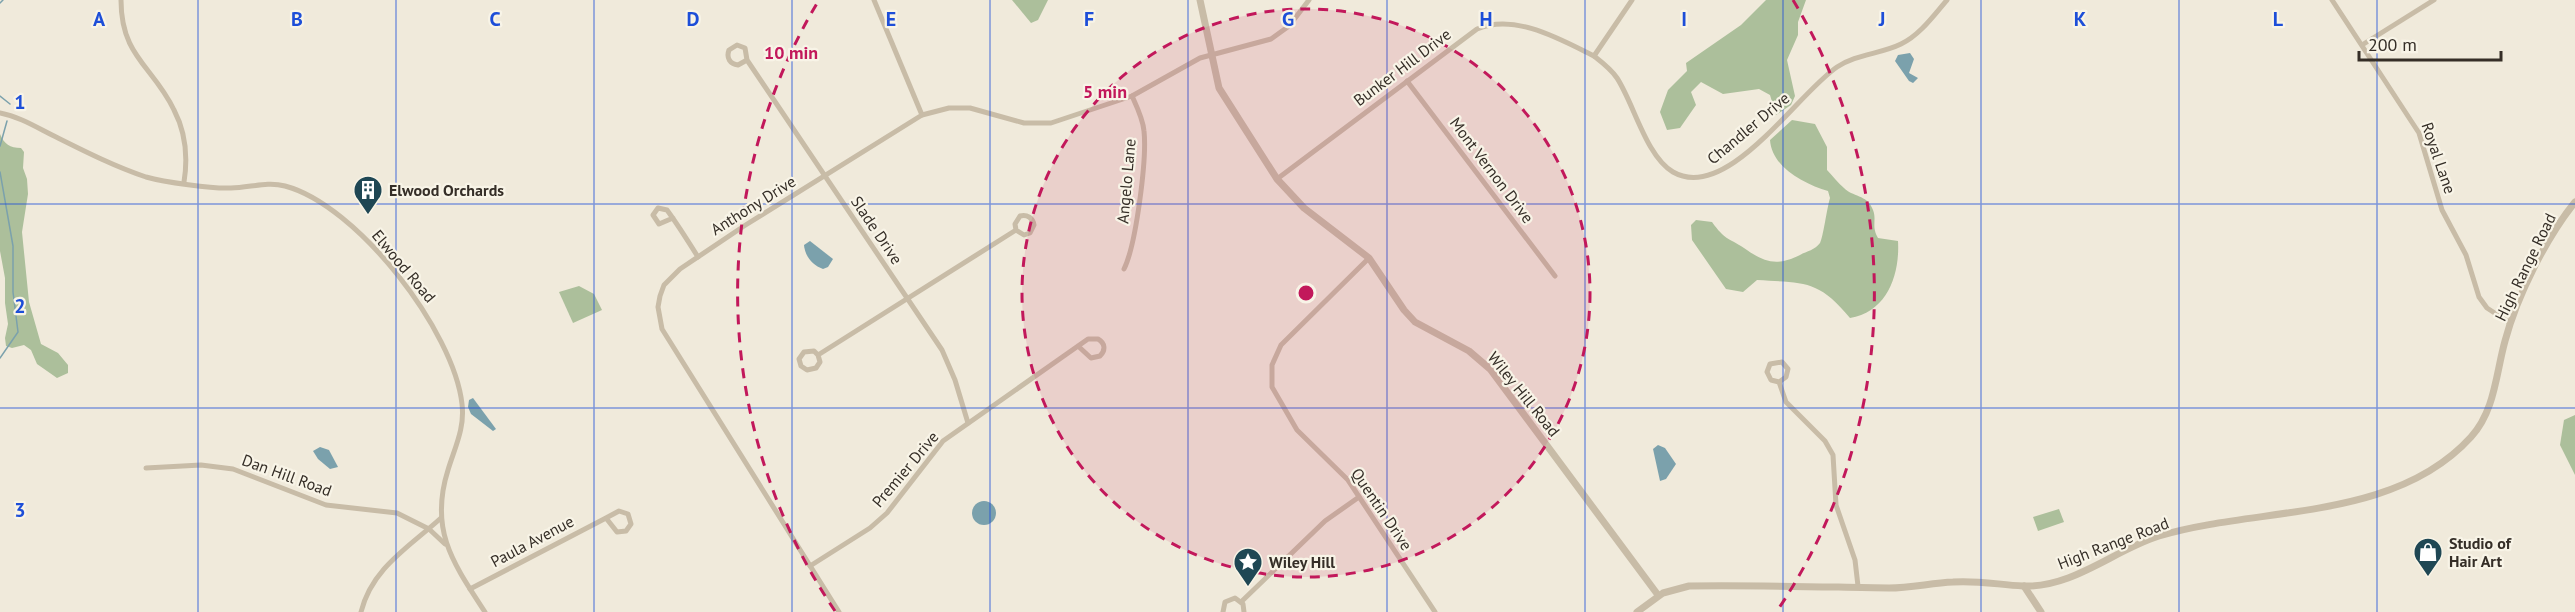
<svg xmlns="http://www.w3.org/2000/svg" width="2575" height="612" viewBox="0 0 2575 612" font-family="'PT Sans',sans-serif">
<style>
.green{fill:#acbf9b}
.water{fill:#7ba1ac}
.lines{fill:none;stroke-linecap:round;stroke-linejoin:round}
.stream{stroke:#7ba1ac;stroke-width:1.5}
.minor{stroke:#c8bca7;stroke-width:5}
.tertiary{stroke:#c8bca7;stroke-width:7}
.grid{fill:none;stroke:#1d4ed8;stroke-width:1.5;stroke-opacity:0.55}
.ring{fill:none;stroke:#c2185b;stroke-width:3;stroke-dasharray:10 8}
.labels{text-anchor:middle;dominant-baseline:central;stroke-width:4.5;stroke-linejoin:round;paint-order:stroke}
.street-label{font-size:16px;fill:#352e27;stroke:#f8f4e7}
.poi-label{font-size:16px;font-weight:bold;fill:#352e27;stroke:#f8f4e7;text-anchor:start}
.grid-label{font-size:20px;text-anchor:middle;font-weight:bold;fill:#1d4ed8;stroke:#f8f4e7;stroke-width:4.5;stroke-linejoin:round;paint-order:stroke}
.centre{fill:#c2185b;stroke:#f8f4e7;stroke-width:3}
.ring-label{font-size:18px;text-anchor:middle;font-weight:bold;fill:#c2185b;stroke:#f8f4e7;stroke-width:4.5;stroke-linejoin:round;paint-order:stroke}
</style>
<rect width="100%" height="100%" fill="#f0eadb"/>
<g class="green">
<path d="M1012 0H1048L1038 20 1031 23Z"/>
<path d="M1766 0H1806L1798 22V35L1787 60 1795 96 1791 105 1776 115 1770 95 1759 89 1723 94 1701 82 1691 92 1696 105 1680 128 1667 130 1660 112 1668 90 1687 71 1686 63 1741 25Z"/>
<path d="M1792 120 1815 124 1827 147V170C1833 176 1838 183 1844 188 1852 197 1867 194 1873 210 1877 220 1871 226 1878 238L1898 241C1900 275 1887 312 1850 318 1818 279 1804 283 1757 280L1743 292 1726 289 1692 240 1691 225 1696 220 1712 222C1725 240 1727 237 1744 248 1764 262 1776 267 1800 255 1807 251 1815 250 1820 243 1823 238 1827 208 1830 198L1828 191C1805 184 1772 168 1770 140Z"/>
<path d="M0 134C4 144 10 148 21 148L24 152 23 168 27 179 28 194 22 232 29 302 41 344 58 353 68 365V373L57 378 37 364 31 350 24 345 12 348 6 346 5 338 8 324 5 303V278L0 251Z"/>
<path d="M579 286 594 294 602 310 573 323 559 292Z"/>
<path d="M2575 415V475L2560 445 2564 420Z"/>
<path d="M2059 509 2064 522 2038 531 2033 517Z"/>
</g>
<g class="water">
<path d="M1910 53 1914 59 1909 73 1918 78 1913 83 1909 81 1895 61 1898 55Z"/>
<path d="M810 241 833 259 828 267 823 269C812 265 805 256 804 245Z"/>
<path d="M473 398 496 429 493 431 471 414 468 407 469 400Z"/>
<path d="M1658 445 1665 448 1676 464 1666 479 1660 481 1653 449Z"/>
<path d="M320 447 329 450 338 467 330 469 318 459 313 451Z"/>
<circle cx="984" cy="513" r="12"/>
</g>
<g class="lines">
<g class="stream">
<path d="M0 3 3 0"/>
<path d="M0 96 10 104"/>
<path d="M0 146 7 121"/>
<path d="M0 172 13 246V292L18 332 0 358"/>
</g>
<g class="minor">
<path d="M121 0C121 57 153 66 174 110 186 133 188 157 184 182"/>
<path d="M874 0 922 115"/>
<path d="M2332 0 2419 133 2442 210 2466 255 2479 297 2487 308 2510 323"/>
<path d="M2362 45 2434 0"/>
<path d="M1594 56C1603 63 1611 69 1617 78 1634 104 1646 156 1673 172 1727 203 1797 94 1837 67 1856 54 1881 54 1901 44 1920 35 1934 15 1947 0"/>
<path d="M747 60 738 65C730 64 726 58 729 50L737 45 745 48 747 60 942 350 955 380 968 423"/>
<path d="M1407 81 1555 276"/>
<path d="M0 113C21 117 39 129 58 138 86 152 116 167 146 177 164 182 212 189 231 188 249 188 267 181 285 186 357 205 454 331 462 404 465 428 455 447 448 470 429 530 453 563 485 612"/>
<path d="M1277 179 1477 29C1515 13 1560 39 1594 56L1632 0"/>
<path d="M673 218 659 224 653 215 658 208 667 210C678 225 688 241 698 257"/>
<path d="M1369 258 1281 345 1272 365V387L1297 430 1348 480 1435 612"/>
<path d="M1124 269C1136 245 1147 159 1144 131 1143 119 1137 107 1132 96"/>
<path d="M818 355 820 362 816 368 807 370 801 366 799 359 804 352 814 351 818 355 1016 230 1024 235 1030 233 1034 225C1033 218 1027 214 1020 216L1015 224 1016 230"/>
<path d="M1779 382 1771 380 1767 372 1770 364 1782 362 1788 369 1786 377 1779 382 1786 402 1825 441 1833 455 1836 505 1855 560 1858 586"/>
<path d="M146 468 201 465 233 469 326 505 397 513 429 529 445 544"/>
<path d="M810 566 870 528 887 513 943 441 1088 339H1098C1105 343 1106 350 1100 356L1091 358 1078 346"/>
<path d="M470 589 606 518 619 511 628 514 631 524 626 531 617 532 606 518"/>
<path d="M1241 602 1325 521 1359 497"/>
<path d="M361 612C372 568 409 547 441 518"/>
<path d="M839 612 662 329 658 307 660 296 664 285 680 269 744 226 922 115 949 108H970L1024 123H1051L1132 96 1200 58 1271 39 1289 26 1309 0"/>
<path d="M1223 612 1225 602 1235 598 1243 604 1244 612"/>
</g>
<g class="tertiary">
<path d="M1200 0 1219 88 1277 179 1304 208 1369 258 1404 310 1415 322 1469 351 1490 369 1658 595"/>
<path d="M2024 586 2041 612"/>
<path d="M1637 612 1663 593 1689 586C1756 585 1822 587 1889 588 1911 588 1931 583 1953 582 1977 580 2000 585 2023 586 2073 588 2114 550 2159 536 2259 506 2394 522 2471 437 2495 411 2496 373 2505 341 2517 296 2546 238 2575 202"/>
</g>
</g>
<path class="grid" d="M198 0V612M396 0V612M594 0V612M792 0V612M990 0V612M1188 0V612M1387 0V612M1585 0V612M1783 0V612M1981 0V612M2179 0V612M2377 0V612M0 204H2575M0 408H2575"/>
<circle cx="1306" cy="293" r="284" fill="#c2185b" fill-opacity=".12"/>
<g class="ring">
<circle cx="1306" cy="293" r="284"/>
<path d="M835 611A568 568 0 0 1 819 0M1793 0A568 568 0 0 1 1777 611"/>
</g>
<defs>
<g id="building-pin" transform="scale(1.5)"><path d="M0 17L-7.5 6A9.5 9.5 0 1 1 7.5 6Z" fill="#1f4754" stroke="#f8f4e7"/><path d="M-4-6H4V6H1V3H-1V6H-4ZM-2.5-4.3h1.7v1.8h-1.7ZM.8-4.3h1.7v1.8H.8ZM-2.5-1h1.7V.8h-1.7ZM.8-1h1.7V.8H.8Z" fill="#fff"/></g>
<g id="shop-pin" transform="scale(1.5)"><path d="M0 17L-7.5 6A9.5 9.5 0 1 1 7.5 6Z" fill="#1f4754" stroke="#f8f4e7"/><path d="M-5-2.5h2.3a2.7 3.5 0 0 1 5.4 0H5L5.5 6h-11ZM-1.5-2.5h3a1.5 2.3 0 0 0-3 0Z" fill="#fff"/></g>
<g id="sight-pin" transform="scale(1.5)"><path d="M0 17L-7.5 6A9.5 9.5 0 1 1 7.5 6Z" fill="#1f4754" stroke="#f8f4e7"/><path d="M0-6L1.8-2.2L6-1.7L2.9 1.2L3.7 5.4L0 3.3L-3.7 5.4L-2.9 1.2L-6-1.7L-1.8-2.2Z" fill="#fff"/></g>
</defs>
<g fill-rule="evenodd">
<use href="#building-pin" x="368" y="190"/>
<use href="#shop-pin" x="2428" y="552"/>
<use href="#sight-pin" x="1248" y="562"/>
</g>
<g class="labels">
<g class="street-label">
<text transform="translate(1402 67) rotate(-37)">Bunker Hill Drive</text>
<text transform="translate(1748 128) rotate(-40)">Chandler Drive</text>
<text transform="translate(2439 158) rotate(71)">Royal Lane</text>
<text transform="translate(1492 170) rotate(53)">Mont Vernon Drive</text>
<text transform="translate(1126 181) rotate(-85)">Angelo Lane</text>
<text transform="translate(753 205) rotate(-32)">Anthony Drive</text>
<text transform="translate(877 230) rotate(56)">Slade Drive</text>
<text transform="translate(404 266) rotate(50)">Elwood Road</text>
<text transform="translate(2525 267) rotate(-64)">High Range Road</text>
<text transform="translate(1524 394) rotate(51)">Wiley Hill Road</text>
<text transform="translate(905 469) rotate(-50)">Premier Drive</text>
<text transform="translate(287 475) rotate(20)">Dan Hill Road</text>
<text transform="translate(1382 509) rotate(56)">Quentin Drive</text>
<text transform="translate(532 541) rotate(-28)">Paula Avenue</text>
<text transform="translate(2113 543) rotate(-21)">High Range Road</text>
</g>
<g class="poi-label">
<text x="389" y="190">Elwood Orchards</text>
<text x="2449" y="543">Studio of<tspan x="2449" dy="18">Hair Art</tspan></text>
<text x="1269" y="562">Wiley Hill</text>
</g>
</g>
<g class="grid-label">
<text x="99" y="26">A</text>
<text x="297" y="26">B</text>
<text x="495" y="26">C</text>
<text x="693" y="26">D</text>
<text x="891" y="26">E</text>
<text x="1089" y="26">F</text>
<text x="1288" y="26">G</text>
<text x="1486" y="26">H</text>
<text x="1684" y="26">I</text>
<text x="1882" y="26">J</text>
<text x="2080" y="26">K</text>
<text x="2278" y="26">L</text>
<text x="20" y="109">1</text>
<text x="20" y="313">2</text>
<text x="20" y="517">3</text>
</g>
<circle cx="1306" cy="293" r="9" class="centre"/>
<g class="ring-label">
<text x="791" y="59">10 min</text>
<text x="1105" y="98">5 min</text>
</g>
<path d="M2359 51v9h142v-9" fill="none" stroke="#352e27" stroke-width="3"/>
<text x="2368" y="51" font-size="18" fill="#352e27" stroke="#f8f4e7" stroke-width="4.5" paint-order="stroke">200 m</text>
</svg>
